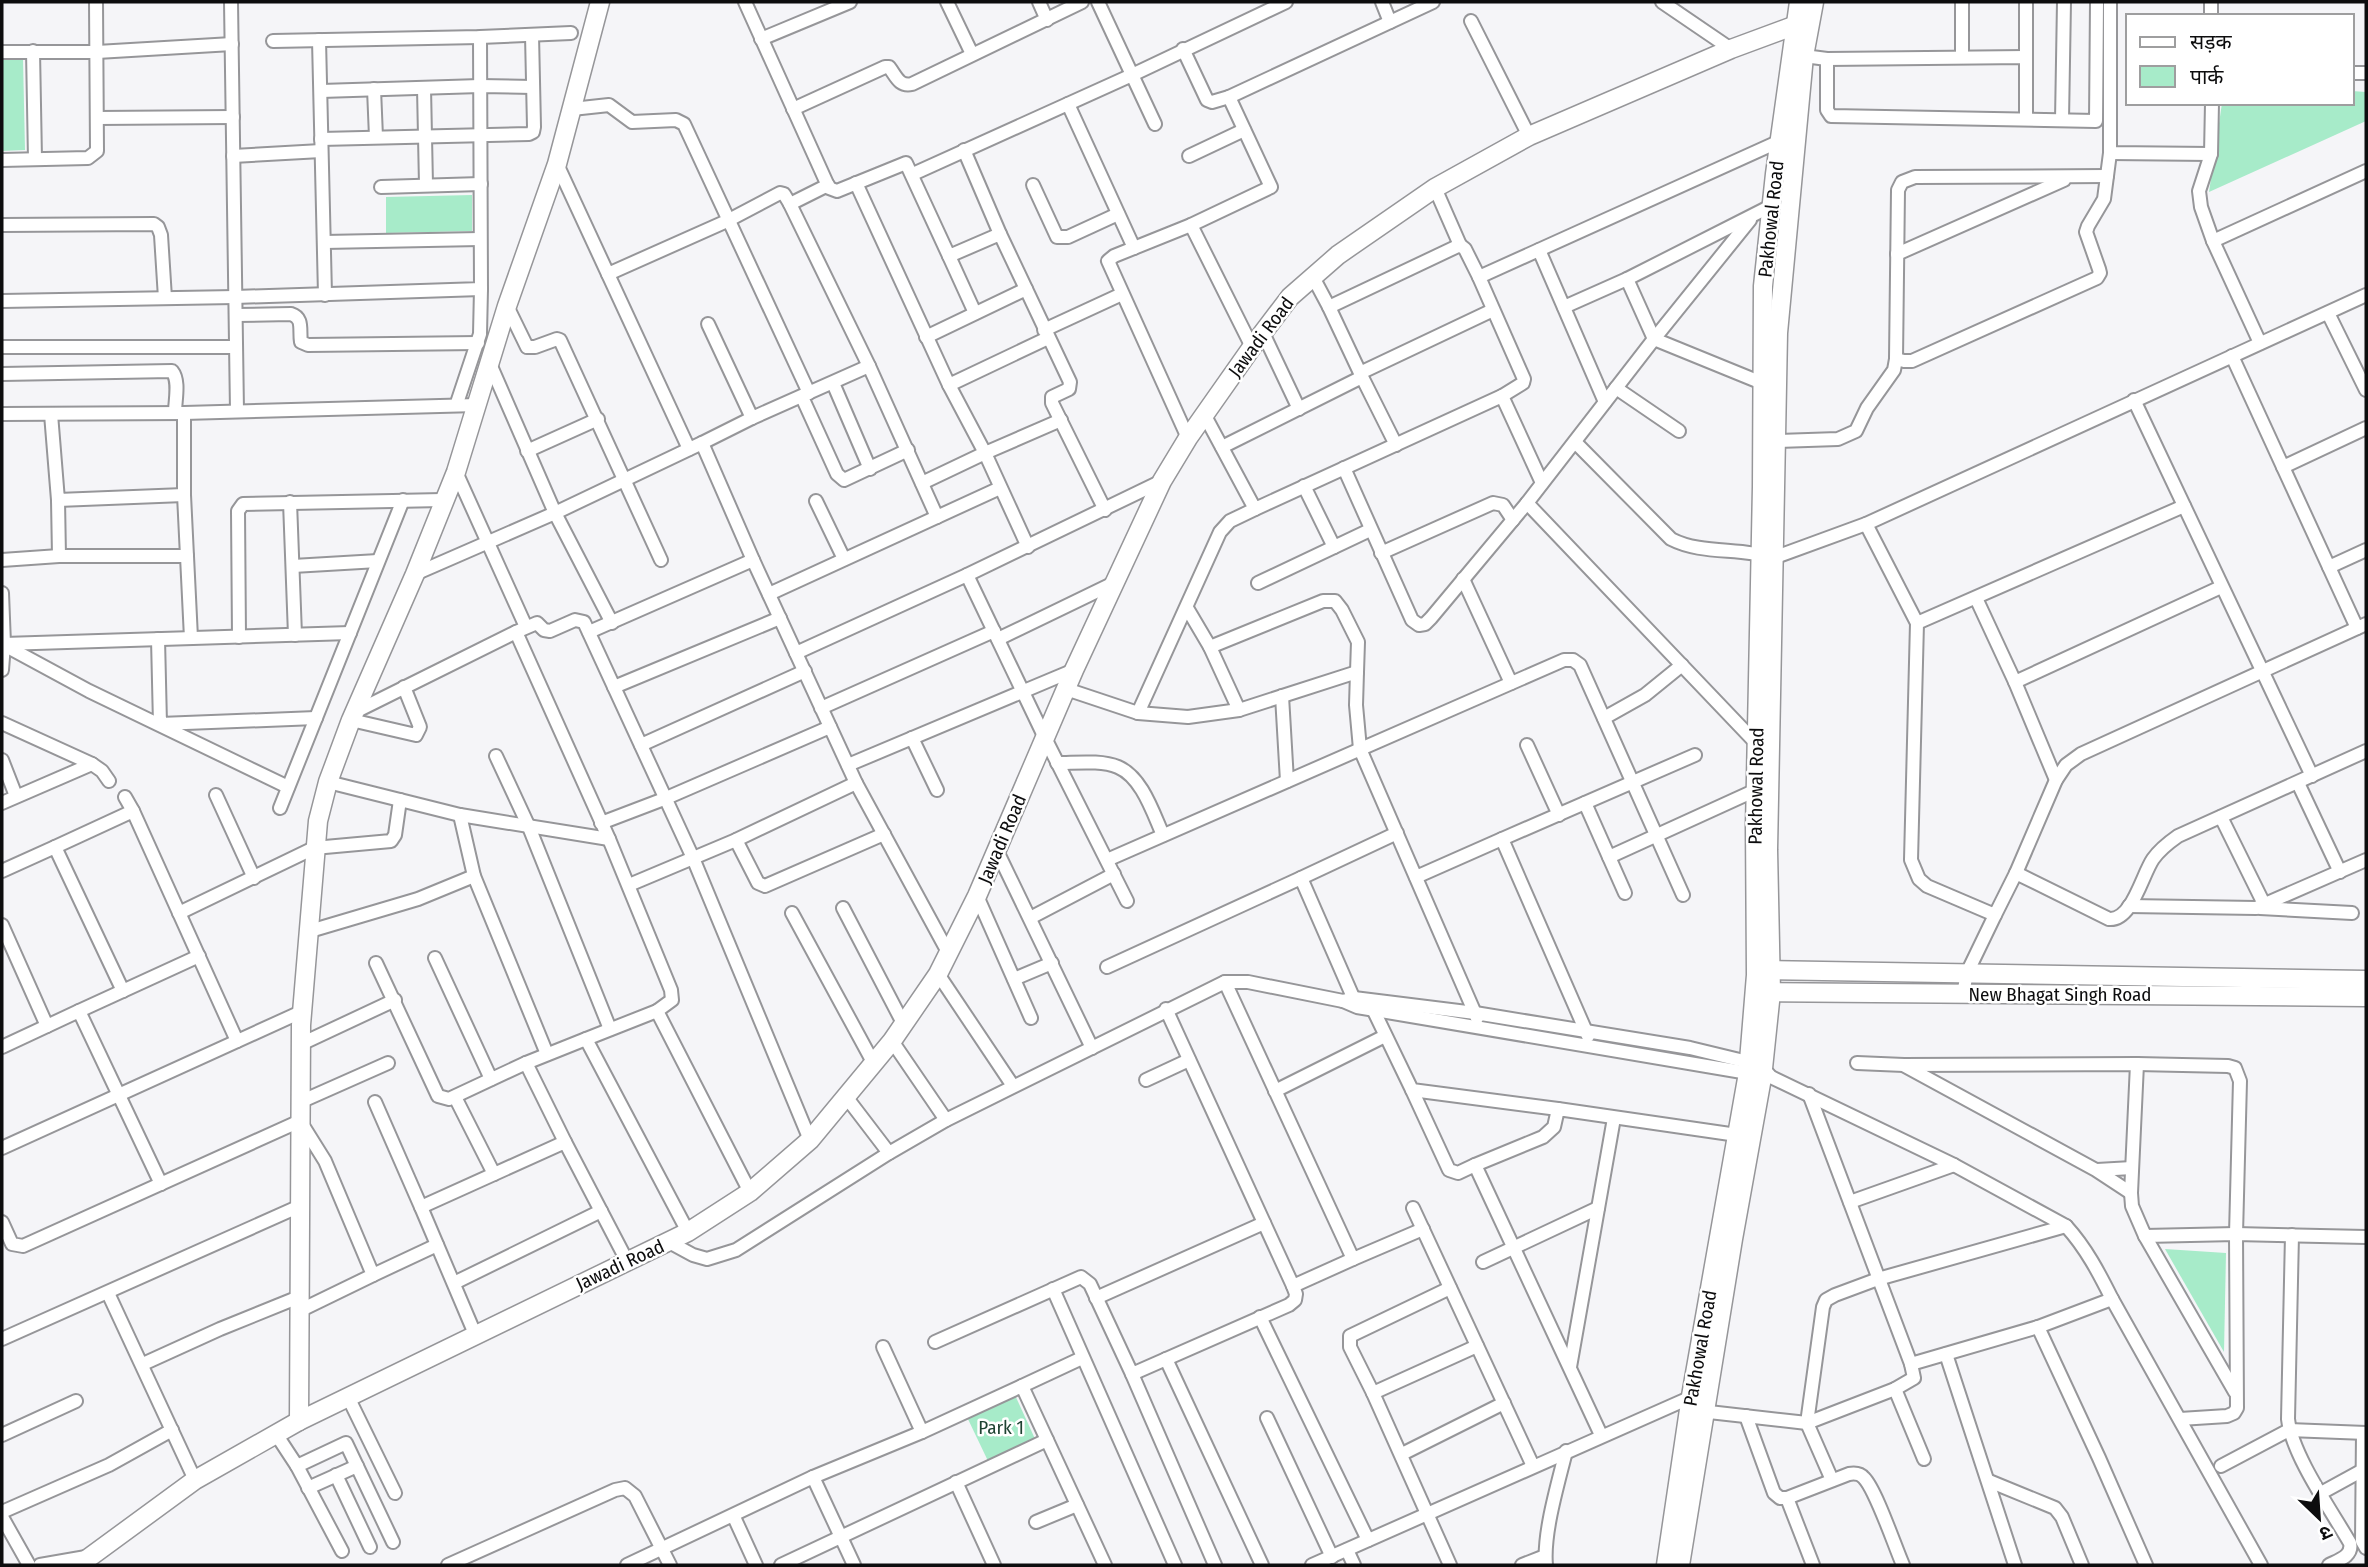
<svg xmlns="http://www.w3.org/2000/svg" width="2368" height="1567" viewBox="0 0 2368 1567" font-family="'Fira Sans Condensed','Noto Sans Devanagari',sans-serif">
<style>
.green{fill:#a7ebc9}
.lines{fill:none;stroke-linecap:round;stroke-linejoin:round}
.street-casing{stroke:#969699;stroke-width:16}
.secondary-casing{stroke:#969699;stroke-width:21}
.street{stroke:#fff;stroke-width:12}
.secondary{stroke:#fff;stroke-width:18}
.labels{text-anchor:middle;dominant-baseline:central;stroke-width:5;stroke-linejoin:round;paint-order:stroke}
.street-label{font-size:19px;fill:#0d0d0e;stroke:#fff}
.park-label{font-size:19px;fill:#1e4332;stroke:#fff}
</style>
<rect width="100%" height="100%" fill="#f5f5f8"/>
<g class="green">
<path d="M23 59 25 150 2 151V60Z"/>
<path d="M2352 91 2366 92V121L2209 192 2222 103H2352Z"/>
<path d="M472 195V231L386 233V197Z"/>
<path d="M2165 1249 2226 1253 2224 1352Z"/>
<path d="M1014 1393 1036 1441 988 1461 966 1415Z"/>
</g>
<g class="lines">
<g class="street-casing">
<g id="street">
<path d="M231 2 237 411"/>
<path d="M745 2 829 188 837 191 906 163 949 256 1000 234 1070 382 1069 389 1052 397V403L1105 510"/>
<path d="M947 2 972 54"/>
<path d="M1039 2 1047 20"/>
<path d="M1098 2 1155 124"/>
<path d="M1382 2 1390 22"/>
<path d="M1662 2 1731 49"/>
<path d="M2110 2V153L2211 154"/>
<path d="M2211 16V2"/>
<path d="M1471 21 1529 136"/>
<path d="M761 39 850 2"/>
<path d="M319 40 325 295"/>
<path d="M273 41 480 37 571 33"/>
<path d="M1183 49 1207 100 1212 102 1229 97"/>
<path d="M33 51 35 159"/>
<path d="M2 52H97L232 44"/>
<path d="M1804 56 1827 59 2026 57V119"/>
<path d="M1962 57V2"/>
<path d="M2026 57V2"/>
<path d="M1827 59V110L1831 116 2096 121 2097 2"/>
<path d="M2352 73H2366"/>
<path d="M424 88 426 185"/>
<path d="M374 89 376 137"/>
<path d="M321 91 480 86 533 87"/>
<path d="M2212 103 2211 154 2199 191 2201 207 2213 241 2260 343"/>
<path d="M1068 104 1134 248"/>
<path d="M572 109 609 105 632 122 676 120 684 124 809 393"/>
<path d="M793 109 885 67H889C896 76 899 87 912 84L1082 2"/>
<path d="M97 118 233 117"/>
<path d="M2062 120 2064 2"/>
<path d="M321 139 529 134 533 132 534 127 532 35"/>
<path d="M964 150 1000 234"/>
<path d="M233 156 321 151"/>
<path d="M1189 156 1244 130"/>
<path d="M2 160 88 158 97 151 96 2"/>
<path d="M557 164 689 449"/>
<path d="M913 174 1132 75 1286 2"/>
<path d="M856 183 949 385 1048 338"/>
<path d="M828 185 790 204 869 366"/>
<path d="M1033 185 1057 237H1068L1118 214"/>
<path d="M381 187 481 184"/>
<path d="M1435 188 1460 245"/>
<path d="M1750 220 1654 339 1762 383"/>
<path d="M2 225 154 224 158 227 161 235 165 298"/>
<path d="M2213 241 2366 171"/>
<path d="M324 242 480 239"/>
<path d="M1539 250 1605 402"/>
<path d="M1897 254 2064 180"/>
<path d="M949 256 975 313"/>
<path d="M608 274 727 221 780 193 784 194 790 204"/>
<path d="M1313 277 1329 307"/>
<path d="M2 301 235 297 481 289 480 37"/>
<path d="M507 306 527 347H535L557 339 560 340 661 560"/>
<path d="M1564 307 1627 279"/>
<path d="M2328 313 2366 390"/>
<path d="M236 315 291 314C304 318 299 330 301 342L308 345 478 343"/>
<path d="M708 324 752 418"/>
<path d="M1044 330 1122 294"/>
<path d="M1263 333 1299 409"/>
<path d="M926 337 1026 289"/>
<path d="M2 347H236"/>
<path d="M1252 347 1191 225 1271 187 1229 97 1433 2"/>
<path d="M2232 356 2357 628"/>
<path d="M1896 359 1904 361H1912L2097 278 2100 273 2099 269 2086 232 2088 226 2104 199 2110 153"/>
<path d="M490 364 555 513 612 623"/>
<path d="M1360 373 1493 310"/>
<path d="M2 374 172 371C180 381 175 400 175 413"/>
<path d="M1362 377 1329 307 1460 245 1465 249 1479 277"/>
<path d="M833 383 870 469"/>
<path d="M1616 388 1679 431"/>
<path d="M1502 396 1542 483"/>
<path d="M802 397 837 474 844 480 908 450"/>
<path d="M2134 400 2312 776"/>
<path d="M457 403 480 334 481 289"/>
<path d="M184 413V495L191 638"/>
<path d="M2 414 184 413 477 405"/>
<path d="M51 414 58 500 184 495"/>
<path d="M1204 414 1255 509 1502 396 1523 383 1524 379 1479 277 1780 141"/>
<path d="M1188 438 1108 261 1114 256 1191 225"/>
<path d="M1776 441 1838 439 1856 431 1867 408 1894 370 1896 359 1898 190 1902 182 1915 177 2107 176"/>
<path d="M1575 442 1671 539C1702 555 1740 547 1773 558L1866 524 2366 295"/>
<path d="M702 443 752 418 869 366 937 517"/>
<path d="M1222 447 1362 377 1396 445"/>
<path d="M527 451 598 419"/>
<path d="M2283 467 2366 428"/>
<path d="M1344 468 1412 620 1419 625 1425 624 1431 618 1527 503"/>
<path d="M456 472 526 627"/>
<path d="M922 483 985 453 949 385"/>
<path d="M1304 486 1334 547"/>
<path d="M58 500 59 556"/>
<path d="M816 501 844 559"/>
<path d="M290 502 295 635"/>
<path d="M1866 524 1917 623 1911 860 1919 879 1927 886 1995 915 2016 873 2109 919C2132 921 2142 875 2153 859 2160 849 2168 843 2178 836L2366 751"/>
<path d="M1028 547 985 453 1061 420"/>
<path d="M1381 553 1493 503 1503 505 1513 520"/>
<path d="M2 560 59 556H187"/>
<path d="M293 566 378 561"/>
<path d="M2329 567 2366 550"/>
<path d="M415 574 555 513 702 443 753 560 856 783 949 954"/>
<path d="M967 575 1162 481"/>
<path d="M1463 579 1511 683"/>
<path d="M1258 583 1370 530"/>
<path d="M2 593 4 644 2 670"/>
<path d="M769 594 1000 488"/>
<path d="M1976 598 2015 682 2056 780"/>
<path d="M1187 608 1210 647 1239 710 1357 672 1356 705 1360 749 1477 1018"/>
<path d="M1917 623 2184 506"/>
<path d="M516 632 537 623 544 630 550 631 575 620 584 622 693 858 810 1140"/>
<path d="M589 632 753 560"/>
<path d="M239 637 238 511 243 504 443 500"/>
<path d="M158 639 160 724 316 718"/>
<path d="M998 639 1116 582"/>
<path d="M4 644 350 633"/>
<path d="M4 645 89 691 288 787"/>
<path d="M1210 647 1323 601H1335L1342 610 1358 642 1357 672"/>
<path d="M796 653 967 575 1045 738 1127 901"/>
<path d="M2015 682 2221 587"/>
<path d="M614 687 780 618"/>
<path d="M1066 689 1138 713 1220 532 1230 521 1255 509"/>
<path d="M1282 696 1287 781"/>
<path d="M821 708 994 631"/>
<path d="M355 712 516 632 609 839 671 990 672 1000 657 1011 750 1192"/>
<path d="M1138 713 1188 717 1239 710"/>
<path d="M1604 718 1645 695 1682 665"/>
<path d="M351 720 416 735 420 727 404 687"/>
<path d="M2 723 92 764"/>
<path d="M912 738 937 790"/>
<path d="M1757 744 1527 503 1654 339 1627 279 1771 206"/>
<path d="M641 745 805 671"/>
<path d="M1527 745 1559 815"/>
<path d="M496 756 529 827 610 1029"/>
<path d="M2 760 16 796"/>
<path d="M1057 763C1076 763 1101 760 1118 767 1142 777 1153 813 1163 835"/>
<path d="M848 765 1074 670"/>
<path d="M328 782 460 815 609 839"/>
<path d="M2298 783 2340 872"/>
<path d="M216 795 254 878"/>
<path d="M125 797 133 811 237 1041"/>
<path d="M2 803 92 764 102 771 109 781"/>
<path d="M1585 803 1625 893"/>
<path d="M280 808 403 500"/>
<path d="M460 815 474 876 547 1054"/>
<path d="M2221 817 2264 904"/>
<path d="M601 823 664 799 830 727"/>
<path d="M736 840 758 883 765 886 884 834"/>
<path d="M997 851 1092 1048"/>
<path d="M1609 857 1756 790"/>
<path d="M1107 860 1564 660H1573L1580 665 1683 895"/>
<path d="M2 871 55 847"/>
<path d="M2016 873 2056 780 2066 765 2081 754 2366 624"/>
<path d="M1416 877 1502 839"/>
<path d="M629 885 736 840 856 783"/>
<path d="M977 896 1031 1018"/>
<path d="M2129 906 2256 908 2366 860"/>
<path d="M843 908 904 1025"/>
<path d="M2260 908 2352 913"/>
<path d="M179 913 314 848 391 841 395 835 400 800"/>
<path d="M792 913 874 1064"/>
<path d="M1030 918 1114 874"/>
<path d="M2 925 47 1026"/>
<path d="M310 931 418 899 474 876"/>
<path d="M435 958 491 1079"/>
<path d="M376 963 438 1096 449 1099 526 1063 586 1039"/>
<path d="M1107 967 1301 878"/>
<path d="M938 974 1013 1086"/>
<path d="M1014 979 1052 963"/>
<path d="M1225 982 1353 1259 1423 1229"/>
<path d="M123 991 55 847 133 811"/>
<path d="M1963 994 1967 973 1995 915"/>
<path d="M1343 1001 1354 998 1475 1013 1690 1048 1748 1062 1763 1068 1771 1077 1954 1165 2066 1226C2086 1248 2099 1273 2112 1299"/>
<path d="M1356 1004 1301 878 1397 833"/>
<path d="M1371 1005 1412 1090 1558 1109"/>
<path d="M79 1011 199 956"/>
<path d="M657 1011 586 1039 688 1232"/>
<path d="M1588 1036 1502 839 1695 755"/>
<path d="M892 1041 946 1120"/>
<path d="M301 1044 395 1000"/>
<path d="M2 1047 79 1011 161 1184"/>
<path d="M526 1063 565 1142"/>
<path d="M1857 1063 1904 1065 2137 1064 2131 1193 2132 1206 2145 1236 2236 1234 2366 1237"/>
<path d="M2137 1064 2228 1066 2235 1068 2240 1081 2236 1234 2237 1408 2234 1413 2227 1416 2180 1419"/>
<path d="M1905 1066 2096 1170 2131 1193"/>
<path d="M1146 1080 1189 1060"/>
<path d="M1412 1090 1449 1170 1458 1173 1475 1165"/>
<path d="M1275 1091 1385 1036"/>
<path d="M455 1097 494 1174"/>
<path d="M847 1098 889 1153"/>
<path d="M300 1102 388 1063"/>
<path d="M375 1102 421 1207 565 1142 627 1261"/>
<path d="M2 1148 301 1012"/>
<path d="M2097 1170 2132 1168"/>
<path d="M1850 1202 1954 1165"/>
<path d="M421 1207 475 1334"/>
<path d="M1413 1208 1533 1466"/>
<path d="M2 1222 12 1244 23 1246 300 1121 325 1161 373 1275 299 1311"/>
<path d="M2292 1235 2288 1419C2292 1455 2331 1510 2350 1543 2353 1556 2339 1560 2329 1565"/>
<path d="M2145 1236 2235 1392"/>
<path d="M669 1242 693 1255 707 1259 736 1250 889 1153 946 1120 1225 982H1248L1343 1001 1357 1007 1748 1073 1762 1078 1771 1077"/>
<path d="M1483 1262 1598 1208"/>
<path d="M373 1275 437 1245"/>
<path d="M454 1283 601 1211"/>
<path d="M1293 1286 1353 1259"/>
<path d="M1053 1289 1175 1565"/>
<path d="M108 1293 195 1480"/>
<path d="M1096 1298 1264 1223"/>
<path d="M1260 1317 1368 1540"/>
<path d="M2038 1327 2099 1458 2146 1565"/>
<path d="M2 1339 300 1206"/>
<path d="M935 1342 1081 1277 1090 1284 1132 1374 1289 1305 1295 1300 1296 1294 1293 1286 1166 1009"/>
<path d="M883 1347 922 1432"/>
<path d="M1946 1354 2015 1565"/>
<path d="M1166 1359 1262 1565"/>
<path d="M143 1364 220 1329 299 1297"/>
<path d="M1911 1364 2038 1327 2112 1299 2261 1565"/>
<path d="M1570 1367 1614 1118"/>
<path d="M1132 1374 1215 1565"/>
<path d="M1022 1386 1082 1358"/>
<path d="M1895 1389 1924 1459"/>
<path d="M1373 1393 1350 1347V1336L1450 1288"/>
<path d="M348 1397 395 1493"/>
<path d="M1700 1411 1807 1423 1895 1389 1914 1378 1911 1364 1809 1094"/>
<path d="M1746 1416 1774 1493 1780 1498H1787L1813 1565"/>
<path d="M1267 1418 1332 1557"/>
<path d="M2363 1433 2362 1541 2366 1548"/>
<path d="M276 1434 297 1466 346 1443 393 1542"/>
<path d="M2 1435 76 1401"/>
<path d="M1601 1435 1475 1165 1543 1137 1554 1127 1558 1109 1737 1135"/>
<path d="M1402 1454 1504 1403"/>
<path d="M297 1466 342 1551"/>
<path d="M2221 1466 2289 1430 2366 1433"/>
<path d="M336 1475 370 1547"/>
<path d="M813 1477 854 1565"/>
<path d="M1832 1480 1807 1423 1823 1307 1826 1300 1835 1295 1878 1279 2066 1226"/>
<path d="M1989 1481 2055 1508 2062 1517 2082 1565"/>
<path d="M956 1482 994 1565"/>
<path d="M308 1488 357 1466"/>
<path d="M2321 1493 2363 1470"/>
<path d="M1787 1498 1849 1474C1855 1473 1860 1473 1864 1478 1876 1490 1895 1547 1903 1565"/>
<path d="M2 1512 109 1465 172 1430"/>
<path d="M2 1517 29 1565"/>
<path d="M734 1517 756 1565"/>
<path d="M1036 1522 1077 1505"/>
<path d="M1347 1550 1354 1565"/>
<path d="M40 1565 86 1557"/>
<path d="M448 1565 615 1490 625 1488 635 1496 670 1565"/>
<path d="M627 1565 813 1477 922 1432 1022 1386 1105 1565"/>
<path d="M781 1565 1047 1440"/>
<path d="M1312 1565 1696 1395"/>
<path d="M1450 1565 1373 1393 1477 1346"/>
<path d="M1522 1565 1545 1556"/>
<path d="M1546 1565C1543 1533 1558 1484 1566 1451"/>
</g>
</g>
<g class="secondary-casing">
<g id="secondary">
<path d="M1759 970 2366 980"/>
<path d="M1761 992 2366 997"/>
<path d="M299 1421 301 1025 318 821 328 782 351 720 415 574 456 472 507 306 557 164 600 2"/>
<path d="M79 1565 195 1480 299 1421 688 1232 750 1192 810 1140 892 1041 938 974 977 896 1074 670 1162 481 1188 438 1252 347 1290 297 1338 255 1435 188 1529 136 1731 49 1796 25 1809 26"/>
<path d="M1666 1565 1691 1396 1748 1073 1756 975 1755 826 1762 487 1763 286 1775 174 1799 2"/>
<path d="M1680 1565 1733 1239 1762 1078 1771 992 1768 850 1778 333 1804 56 1814 2"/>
</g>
</g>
<use href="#street" class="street"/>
<use href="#secondary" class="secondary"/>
</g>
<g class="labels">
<g class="street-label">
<text transform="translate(1771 219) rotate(-84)">Pakhowal Road</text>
<text transform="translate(1261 337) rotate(-53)">Jawadi Road</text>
<text transform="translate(1756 786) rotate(-89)">Pakhowal Road</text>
<text transform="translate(1002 839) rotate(-67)">Jawadi Road</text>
<text x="2060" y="994">New Bhagat Singh Road</text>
<text transform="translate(620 1265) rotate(-25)">Jawadi Road</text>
<text transform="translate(1700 1348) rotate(-80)">Pakhowal Road</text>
</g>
<g class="park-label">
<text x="1001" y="1427">Park 1</text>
</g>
</g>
<rect width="2368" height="1567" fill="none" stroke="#0d0d0e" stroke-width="7"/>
<rect x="2126" y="14" width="228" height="91" fill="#ffffff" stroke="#9e9e9f" stroke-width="2"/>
<rect x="2140" y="37" width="35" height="10" fill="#ffffff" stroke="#9e9e9f" stroke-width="2"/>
<text x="2190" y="49" font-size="21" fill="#0d0d0e">सड़क</text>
<rect x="2140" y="66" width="35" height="21" fill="#a7ebc9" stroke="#9e9e9f" stroke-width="2"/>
<text x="2190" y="84" font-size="21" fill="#0d0d0e">पार्क</text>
<g transform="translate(2319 1518) rotate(155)" stroke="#ffffff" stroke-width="5" paint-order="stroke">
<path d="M0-5L12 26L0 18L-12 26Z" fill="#0d0d0e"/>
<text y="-10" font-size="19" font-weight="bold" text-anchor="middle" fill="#0d0d0e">उ</text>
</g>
</svg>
